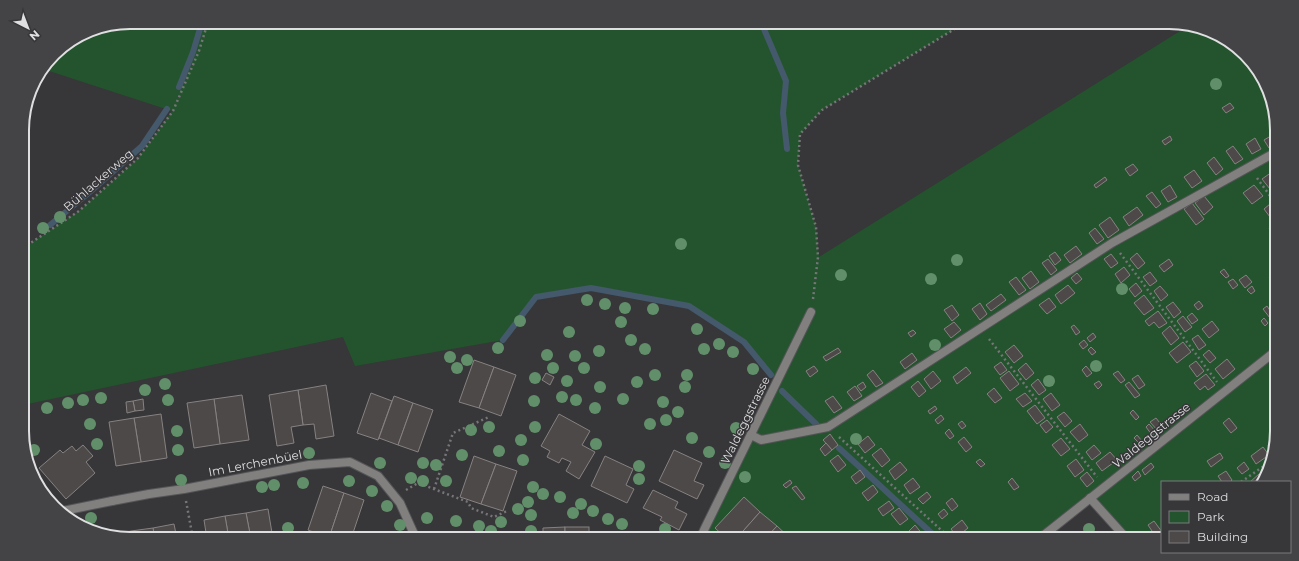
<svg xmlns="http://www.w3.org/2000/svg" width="1299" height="561" viewBox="0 0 1299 561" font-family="Montserrat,sans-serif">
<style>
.green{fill:#24542e}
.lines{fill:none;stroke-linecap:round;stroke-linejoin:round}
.stream{stroke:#44596b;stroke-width:6}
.building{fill:#4d4948;stroke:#878281}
.service-casing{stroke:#555457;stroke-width:10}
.minor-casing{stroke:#555457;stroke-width:10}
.path{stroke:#767578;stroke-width:2.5;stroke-dasharray:2 3;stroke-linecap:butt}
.service{stroke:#81807f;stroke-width:8}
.minor{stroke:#81807f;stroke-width:8}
.tree{fill:#618f6a}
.labels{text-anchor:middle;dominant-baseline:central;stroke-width:3;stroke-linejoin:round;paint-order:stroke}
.street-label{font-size:12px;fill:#dfdfe1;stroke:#373639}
.rim{fill:none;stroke:#dfdfe1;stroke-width:2}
</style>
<rect width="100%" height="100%" fill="#373639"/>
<path class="green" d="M130 22H966L822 110 800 134 798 165 816 227 819 257 1188 26 1210 30 1255 64 1276 115 1277 432 1269 472 1261 482H1162V539H1127L1090 499 1039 539H700L779 376 771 375 744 342 689 306 591 288 536 297 503 340 355 366 343 337 23 405V248L79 211 138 158 172 111 43 69 58 49 89 30Z"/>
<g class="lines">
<g class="stream">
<path d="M761 22 786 81 783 113 787 149"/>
<path d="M179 87 193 52 202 22"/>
<path d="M50 225 91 191 142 146 167 109"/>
<path d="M503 340 536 297 591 288 689 306 744 342 771 375"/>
<path d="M782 391 816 424"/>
<path d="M839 448 938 539"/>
</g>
</g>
<g class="building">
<path d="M1230 103 1234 108 1226 113 1222 108Z"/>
<path d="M1276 133V144L1269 148 1264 140Z"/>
<path d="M1170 136 1172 140 1165 145 1162 141Z"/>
<path d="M1255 138 1261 149 1252 154 1246 144Z"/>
<path d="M1233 146 1243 159 1235 164 1226 151Z"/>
<path d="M1214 157 1223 169 1216 175 1207 163Z"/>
<path d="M1133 164 1138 170 1130 176 1125 169Z"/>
<path d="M1194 170 1202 181 1192 188 1184 177Z"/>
<path d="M1272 172 1276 178V184L1270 189 1262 179Z"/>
<path d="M1105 177 1107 180 1096 188 1094 185Z"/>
<path d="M1170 185 1177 197 1168 202 1161 191Z"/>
<path d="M1254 185 1263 196 1252 204 1243 193Z"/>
<path d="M1152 192 1161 204 1156 208 1146 196Z"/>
<path d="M1204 196 1213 207 1204 215 1195 203Z"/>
<path d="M1192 203 1204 219 1196 225 1184 209Z"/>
<path d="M1270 204 1276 212 1270 217 1264 209Z"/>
<path d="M1137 207 1143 215 1129 226 1123 217Z"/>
<path d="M1110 217 1119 230 1108 238 1099 225Z"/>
<path d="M1276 222V238L1269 228Z"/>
<path d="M1095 228 1104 239 1097 244 1089 233Z"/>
<path d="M1076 246 1082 254 1070 263 1064 255Z"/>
<path d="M1055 252 1061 260 1055 265 1049 256Z"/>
<path d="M1137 253 1145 263 1138 269 1130 259Z"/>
<path d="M1111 254 1118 263 1111 268 1104 259Z"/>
<path d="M1048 259 1057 270 1051 275 1042 263Z"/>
<path d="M1169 259 1173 265 1164 272 1159 266Z"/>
<path d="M1124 267 1130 275 1121 283 1115 274Z"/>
<path d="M1224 269 1229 276 1226 278 1220 272Z"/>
<path d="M1031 271 1039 282 1030 289 1022 278Z"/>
<path d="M1150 272 1157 281 1150 286 1143 277Z"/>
<path d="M1077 273 1082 279 1076 284 1071 278Z"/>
<path d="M1275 273 1277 274V287L1269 277Z"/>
<path d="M1246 275 1252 282 1245 288 1239 280Z"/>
<path d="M1016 277 1026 290 1019 295 1009 282Z"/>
<path d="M1233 279 1238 285 1233 289 1228 282Z"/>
<path d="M1136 283 1142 291 1135 297 1129 289Z"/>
<path d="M1068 285 1075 293 1061 304 1055 295Z"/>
<path d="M1160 286 1168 295 1161 301 1154 291Z"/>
<path d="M1252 286 1255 291 1251 294 1247 290Z"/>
<path d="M1001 294 1006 300 991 311 986 305Z"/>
<path d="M1144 295 1154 308 1144 315 1134 303Z"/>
<path d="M1049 298 1056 307 1047 314 1039 305Z"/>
<path d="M1199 301 1203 306 1198 310 1194 305Z"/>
<path d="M1173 302 1181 312 1174 318 1166 307Z"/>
<path d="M980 303 987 314 980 320 972 309Z"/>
<path d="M952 305 959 315 952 321 944 310Z"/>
<path d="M1267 306 1273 315 1270 318 1263 309Z"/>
<path d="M1158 311 1167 323 1159 328 1154 322 1149 326 1145 321Z"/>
<path d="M1192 313 1198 320 1192 324 1187 317Z"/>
<path d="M1183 316 1192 327 1185 332 1177 321Z"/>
<path d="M1264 318 1268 323 1265 326 1261 321Z"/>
<path d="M1212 321 1219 330 1209 338 1202 329Z"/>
<path d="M954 322 961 330 951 338 944 329Z"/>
<path d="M1074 325 1080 332 1076 335 1071 327Z"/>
<path d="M1170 326 1179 338 1171 345 1162 333Z"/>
<path d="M913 330 916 333 911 337 908 333Z"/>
<path d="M1093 333 1096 337 1090 342 1087 338Z"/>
<path d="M1198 335 1206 345 1199 350 1192 339Z"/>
<path d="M1084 340 1088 345 1083 349 1079 344Z"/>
<path d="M1183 342 1191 352 1177 363 1169 353Z"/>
<path d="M1014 345 1023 356 1014 363 1005 352Z"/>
<path d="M1091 347 1096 352 1092 355 1088 350Z"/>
<path d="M838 348 841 352 826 361 823 357Z"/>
<path d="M1209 350 1216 358 1210 363 1203 355Z"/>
<path d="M912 353 917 360 905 369 900 362Z"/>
<path d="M1227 359 1235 369 1223 379 1215 369Z"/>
<path d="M474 360 494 367 479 408 459 402Z"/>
<path d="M1196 361 1204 371 1197 377 1189 366Z"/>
<path d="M1001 362 1007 370 1000 375 994 367Z"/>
<path d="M1026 363 1034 373 1026 380 1018 370Z"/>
<path d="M814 366 818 371 810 377 806 371Z"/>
<path d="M1086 366 1092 373 1087 377 1082 370Z"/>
<path d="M494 367 516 375 501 416 479 408Z"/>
<path d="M966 367 971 373 957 384 953 377Z"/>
<path d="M873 370 883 383 876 387 867 375Z"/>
<path d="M933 371 941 381 931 389 924 379Z"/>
<path d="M1009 371 1019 384 1010 391 1000 378Z"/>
<path d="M1118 371 1125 380 1121 383 1113 374Z"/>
<path d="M546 373 554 377 550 385 542 380Z"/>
<path d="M1206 374 1215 385 1208 390 1205 386 1200 390 1194 383Z"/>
<path d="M1138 375 1145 385 1139 389 1132 379Z"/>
<path d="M1038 379 1046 390 1039 395 1031 385Z"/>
<path d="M918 381 926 391 919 397 911 387Z"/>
<path d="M1099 381 1102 385 1098 389 1094 384Z"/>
<path d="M863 382 866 387 861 391 857 386Z"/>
<path d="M1129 382 1140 395 1135 398 1125 385Z"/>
<path d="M326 385 334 436 316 439 314 424 303 425 298 390Z"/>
<path d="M855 386 862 396 854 401 847 392Z"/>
<path d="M994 388 1002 398 995 403 987 394Z"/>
<path d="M298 390 303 425 291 427 294 443 277 446 269 395Z"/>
<path d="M371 393 392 401 378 440 357 433Z"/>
<path d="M1025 393 1032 401 1023 407 1016 399Z"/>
<path d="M1051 393 1060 405 1052 411 1043 399Z"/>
<path d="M242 395 249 440 220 444 214 399Z"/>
<path d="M394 396 413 403 398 445 379 438Z"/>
<path d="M833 396 842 408 834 413 825 401Z"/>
<path d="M143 399 144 410 135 411 133 401Z"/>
<path d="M214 399 220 444 194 448 187 403Z"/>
<path d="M133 401 135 411 127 413 126 402Z"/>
<path d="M413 403 433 410 418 452 398 445Z"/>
<path d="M1035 405 1045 418 1037 424 1027 411Z"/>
<path d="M935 406 937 409 930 414 928 411Z"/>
<path d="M1133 410 1139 417 1136 420 1130 413Z"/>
<path d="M1064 412 1072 421 1065 427 1057 417Z"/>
<path d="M161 414 167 458 141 462 134 418Z"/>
<path d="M559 414 590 431 582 445 595 452 579 479 566 471 571 462 562 458 559 463 547 457 550 451 541 446Z"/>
<path d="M941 415 944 419 938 424 935 420Z"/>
<path d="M134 418 141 462 116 466 109 422Z"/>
<path d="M1156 418 1163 427 1158 431 1150 422Z"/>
<path d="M1229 418 1237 428 1231 433 1223 423Z"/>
<path d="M1047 420 1053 427 1046 433 1040 425Z"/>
<path d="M962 421 966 426 962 429 958 424Z"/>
<path d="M1080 424 1088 435 1079 442 1070 432Z"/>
<path d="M1149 424 1156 432 1152 435 1146 427Z"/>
<path d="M949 429 954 436 950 439 945 433Z"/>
<path d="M830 434 838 445 832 450 823 440Z"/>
<path d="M1137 435 1142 441 1139 443 1134 438Z"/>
<path d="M868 436 875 445 865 453 858 444Z"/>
<path d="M964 437 972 447 966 452 958 442Z"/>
<path d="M1061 438 1070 449 1061 456 1052 445Z"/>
<path d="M1275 440 1273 451H1272L1268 445Z"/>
<path d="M826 443 832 450 825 456 820 449Z"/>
<path d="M83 445 93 456 86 462 95 473 66 499 39 468 60 450 63 453 72 446 76 451Z"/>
<path d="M1094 445 1101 453 1092 460 1086 452Z"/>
<path d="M1263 447 1269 455 1256 464 1251 456Z"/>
<path d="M881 448 890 460 882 467 872 455Z"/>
<path d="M674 450 702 463 694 481 704 485 697 499 659 481Z"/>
<path d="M1110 452 1117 460 1102 471 1096 463Z"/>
<path d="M1220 453 1223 458 1211 467 1207 461Z"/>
<path d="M838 455 846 465 838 472 830 461Z"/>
<path d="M474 456 496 464 481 504 460 497Z"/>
<path d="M605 456 633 469 626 485 634 489 627 503 591 486Z"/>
<path d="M980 459 985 464 981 467 976 462Z"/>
<path d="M1076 459 1084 470 1075 477 1067 466Z"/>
<path d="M900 462 907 470 895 480 889 471Z"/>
<path d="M1244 462 1249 469 1242 474 1237 468Z"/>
<path d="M1151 463 1154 467 1145 475 1142 470Z"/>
<path d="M496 464 517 471 503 511 481 504Z"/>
<path d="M860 470 865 477 856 484 851 477Z"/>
<path d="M1138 471 1141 476 1135 481 1132 477Z"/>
<path d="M1226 471 1232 480 1230 482H1222L1218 476Z"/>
<path d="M1087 472 1094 481 1087 487 1080 478Z"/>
<path d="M1259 474 1263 480 1261 482H1250Z"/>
<path d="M913 478 920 487 910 494 904 485Z"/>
<path d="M1012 478 1019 487 1014 490 1008 482Z"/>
<path d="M790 480 792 483 786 488 783 485Z"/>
<path d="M873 485 878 492 868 501 862 493Z"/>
<path d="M323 486 344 493 329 538 308 530Z"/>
<path d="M796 486 805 498 802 500 792 488Z"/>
<path d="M653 490 678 502 675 508 687 514 679 530 660 520 662 517 643 508Z"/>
<path d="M927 492 931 497 923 504 918 499Z"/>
<path d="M344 493 364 500 351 539H333L329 538Z"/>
<path d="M744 497 760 512 736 539H727L715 528Z"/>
<path d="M952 498 958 506 952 511 946 503Z"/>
<path d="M889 501 894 508 883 516 878 509Z"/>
<path d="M899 508 908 519 900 525 891 514Z"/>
<path d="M268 509 273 539H251L246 513Z"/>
<path d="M944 509 948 514 942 519 938 514Z"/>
<path d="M760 512 777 526 765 539H736Z"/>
<path d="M246 513 251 539H229L225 516Z"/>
<path d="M225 516 229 539H207L204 520Z"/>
<path d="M962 520 968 528 957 537 951 529Z"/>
<path d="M1154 521 1162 532 1156 537 1148 525Z"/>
<path d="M174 524 177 539H155L153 528Z"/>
<path d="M915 525 923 535 918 539H915L909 531Z"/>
<path d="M777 526 791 539H765Z"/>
<path d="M565 527V539H543V528Z"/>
<rect x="565" y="527" width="24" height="12"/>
<path d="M153 528 155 539H133L131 531Z"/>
<path d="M131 531 133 539 110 535Z"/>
</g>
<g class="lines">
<g class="service-casing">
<g id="service">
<path d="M751 435 761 440 828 427 1112 243 1276 152"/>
<path d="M43 494 46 499"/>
<path d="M1090 498 1127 539"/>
<path d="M63 511 112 501"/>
</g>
</g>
<g class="minor-casing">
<g id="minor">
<path d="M112 501 149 494 184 489 309 465 350 462 378 476 400 503 414 534V539"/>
<path d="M700 539 705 528 811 312"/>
<path d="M1039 539 1277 350"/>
</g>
</g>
<g class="path">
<path d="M1257 178 1276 204"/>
<path d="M23 248 79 211 138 158 173 111 199 51 208 22"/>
<path d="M1120 253 1217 382"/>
<path d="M813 299 818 257 816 227 798 165 800 134 822 110 966 22"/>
<path d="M989 339 1097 477"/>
<path d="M839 437 951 539"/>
<path d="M1241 482 1271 461"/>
<path d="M434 489 453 433 489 417"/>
<path d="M406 490 418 483 468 502 471 508 494 517 507 511"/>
<path d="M186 501 193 539"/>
</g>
<use href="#service" class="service"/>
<use href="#minor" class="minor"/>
</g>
<g class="tree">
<circle cx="1216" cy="84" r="6"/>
<circle cx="60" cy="217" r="6"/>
<circle cx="43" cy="228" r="6"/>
<circle cx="681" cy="244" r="6"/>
<circle cx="957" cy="260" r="6"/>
<circle cx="841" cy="275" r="6"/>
<circle cx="931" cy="279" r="6"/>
<circle cx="1122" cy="289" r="6"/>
<circle cx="587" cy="300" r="6"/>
<circle cx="605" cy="304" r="6"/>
<circle cx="625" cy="308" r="6"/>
<circle cx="653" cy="309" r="6"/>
<circle cx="520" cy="321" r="6"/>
<circle cx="621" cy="322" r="6"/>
<circle cx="697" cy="329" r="6"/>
<circle cx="569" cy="332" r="6"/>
<circle cx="631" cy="340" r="6"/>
<circle cx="719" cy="344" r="6"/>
<circle cx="935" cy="345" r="6"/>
<circle cx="498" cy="348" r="6"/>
<circle cx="645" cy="349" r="6"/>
<circle cx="704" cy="349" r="6"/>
<circle cx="599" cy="351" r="6"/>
<circle cx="733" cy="352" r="6"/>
<circle cx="547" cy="355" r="6"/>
<circle cx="575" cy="356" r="6"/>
<circle cx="450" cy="357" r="6"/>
<circle cx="467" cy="360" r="6"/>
<circle cx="1096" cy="366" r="6"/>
<circle cx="457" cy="368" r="6"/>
<circle cx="553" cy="368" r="6"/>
<circle cx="584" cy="368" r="6"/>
<circle cx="753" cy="369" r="6"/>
<circle cx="655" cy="375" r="6"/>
<circle cx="687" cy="375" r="6"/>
<circle cx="535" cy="378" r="6"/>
<circle cx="567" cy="381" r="6"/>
<circle cx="1049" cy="381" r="6"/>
<circle cx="637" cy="382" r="6"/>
<circle cx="165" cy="384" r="6"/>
<circle cx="600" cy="387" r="6"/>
<circle cx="685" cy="387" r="6"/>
<circle cx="145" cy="390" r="6"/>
<circle cx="562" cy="397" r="6"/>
<circle cx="101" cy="398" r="6"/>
<circle cx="623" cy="399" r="6"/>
<circle cx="83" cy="400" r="6"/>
<circle cx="168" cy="400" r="6"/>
<circle cx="576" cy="400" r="6"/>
<circle cx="534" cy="401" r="6"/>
<circle cx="663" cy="402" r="6"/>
<circle cx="68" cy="403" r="6"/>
<circle cx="47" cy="408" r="6"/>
<circle cx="595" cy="408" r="6"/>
<circle cx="678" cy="412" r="6"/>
<circle cx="666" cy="420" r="6"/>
<circle cx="90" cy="424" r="6"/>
<circle cx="650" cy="424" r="6"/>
<circle cx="489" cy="427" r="6"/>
<circle cx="535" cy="427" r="6"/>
<circle cx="736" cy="428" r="6"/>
<circle cx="471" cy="430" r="6"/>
<circle cx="177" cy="431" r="6"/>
<circle cx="692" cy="438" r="6"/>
<circle cx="856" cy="439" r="6"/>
<circle cx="521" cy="440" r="6"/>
<circle cx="97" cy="444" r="6"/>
<circle cx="596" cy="444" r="6"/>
<circle cx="34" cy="450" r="6"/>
<circle cx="178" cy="450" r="6"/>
<circle cx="499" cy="451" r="6"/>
<circle cx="709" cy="452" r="6"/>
<circle cx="309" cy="453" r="6"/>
<circle cx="462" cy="455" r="6"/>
<circle cx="523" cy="460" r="6"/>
<circle cx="380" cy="463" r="6"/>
<circle cx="423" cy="463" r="6"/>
<circle cx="725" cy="463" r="6"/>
<circle cx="436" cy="465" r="6"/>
<circle cx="639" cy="466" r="6"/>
<circle cx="745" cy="477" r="6"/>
<circle cx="411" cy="478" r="6"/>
<circle cx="639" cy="479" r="6"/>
<circle cx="181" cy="480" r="6"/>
<circle cx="349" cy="481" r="6"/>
<circle cx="423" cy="481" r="6"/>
<circle cx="446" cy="481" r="6"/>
<circle cx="303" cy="483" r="6"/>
<circle cx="274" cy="485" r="6"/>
<circle cx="262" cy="487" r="6"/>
<circle cx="533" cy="487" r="6"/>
<circle cx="372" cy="491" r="6"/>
<circle cx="543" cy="494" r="6"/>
<circle cx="560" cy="497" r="6"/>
<circle cx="528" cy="502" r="6"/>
<circle cx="581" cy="504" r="6"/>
<circle cx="387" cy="506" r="6"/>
<circle cx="518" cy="509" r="6"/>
<circle cx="593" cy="511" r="6"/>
<circle cx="573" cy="513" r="6"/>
<circle cx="531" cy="515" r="6"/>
<circle cx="91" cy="518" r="6"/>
<circle cx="427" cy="518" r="6"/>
<circle cx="608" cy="519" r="6"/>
<circle cx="456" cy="521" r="6"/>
<circle cx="501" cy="522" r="6"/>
<circle cx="622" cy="524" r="6"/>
<circle cx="400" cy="525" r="6"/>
<circle cx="479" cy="526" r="6"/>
<circle cx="288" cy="528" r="6"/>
<circle cx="665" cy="529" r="6"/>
<circle cx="1089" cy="529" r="6"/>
<circle cx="491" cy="531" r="6"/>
<circle cx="531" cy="531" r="6"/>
</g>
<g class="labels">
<g class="street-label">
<text transform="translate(98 180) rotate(-41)">Bühlackerweg</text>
<text transform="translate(745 420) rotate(-64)">Waldeggstrasse</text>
<text transform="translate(1151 435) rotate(-39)">Waldeggstrasse</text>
<text transform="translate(255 463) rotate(-11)">Im Lerchenbüel</text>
</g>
</g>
<path d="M0 0H1299V561H0ZM130 29H1169A101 101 0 0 1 1270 130V431A101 101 0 0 1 1169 532H130A101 101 0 0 1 29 431V130A101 101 0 0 1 130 29Z" fill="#444446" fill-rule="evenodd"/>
<path class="rim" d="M130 29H1169A101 101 0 0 1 1270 130V431A101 101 0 0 1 1169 532H130A101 101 0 0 1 29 431V130A101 101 0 0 1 130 29Z"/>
<rect x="1161" y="481" width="130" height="72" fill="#373639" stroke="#7a7a7c"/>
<rect x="1169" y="494" width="20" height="6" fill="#81807f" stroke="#7a7a7c"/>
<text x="1197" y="501" font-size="12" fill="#dfdfe1">Road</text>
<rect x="1169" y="511" width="20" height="12" fill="#24542e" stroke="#7a7a7c"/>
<text x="1197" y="521" font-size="12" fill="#dfdfe1">Park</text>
<rect x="1169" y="531" width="20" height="12" fill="#4d4948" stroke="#7a7a7c"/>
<text x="1197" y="541" font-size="12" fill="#dfdfe1">Building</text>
<g transform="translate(28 28) rotate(138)" stroke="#373639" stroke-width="3" paint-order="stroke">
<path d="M0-3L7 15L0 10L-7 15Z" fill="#dfdfe1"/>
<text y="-6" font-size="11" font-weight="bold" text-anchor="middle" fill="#dfdfe1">N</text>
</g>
</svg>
